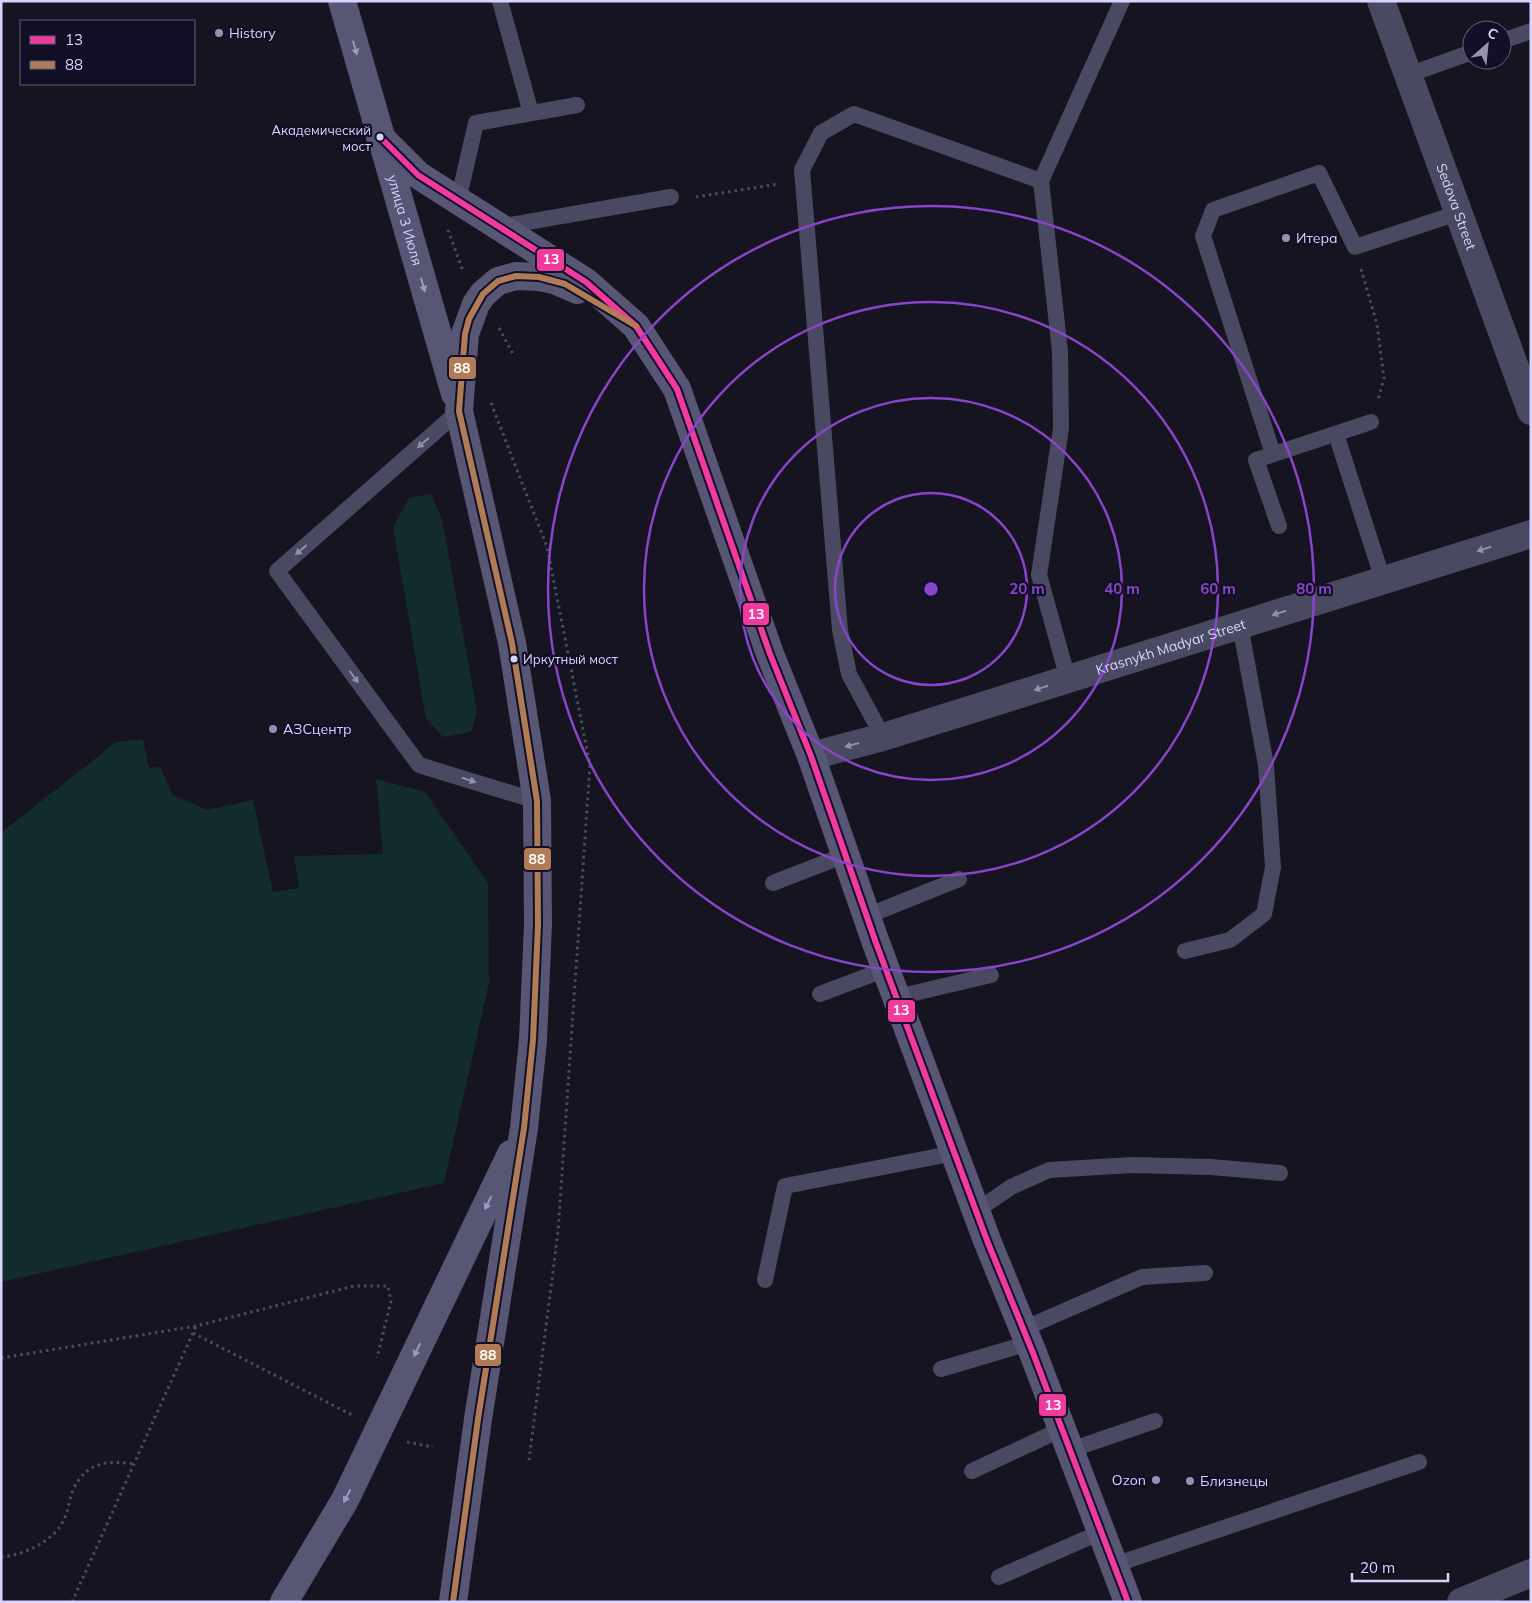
<svg xmlns="http://www.w3.org/2000/svg" width="1532" height="1603" viewBox="0 0 1532 1603" font-family="Mulish,sans-serif">
<style>
.green{fill:#132c2d}
.lines{fill:none;stroke-linecap:round;stroke-linejoin:round}
.path{stroke:#44505f;stroke-width:3;stroke-dasharray:2.5 4;stroke-linecap:butt}
.lane{stroke:#4a4962;stroke-width:16}
.street{stroke:#4a4962;stroke-width:28}
.secondary{stroke:#575674;stroke-width:28}
.bus-1-casing{stroke:#130f26;stroke-width:10}
.bus-2-casing{stroke:#130f26;stroke-width:10}
.bus-1{stroke:#f13a9d;stroke-width:6}
.bus-2{stroke:#b07c57;stroke-width:6}
.oneway{fill:#9e9bc0}
.oneway2{fill:#928eb0}
.ring{fill:none;stroke:#8945c9;stroke-width:2.5}
.poi-dot{fill:#9591b1;stroke:#130f26;stroke-width:2}
.bus-dot{fill:#d9d4ff;stroke:#130f26;stroke-width:2}
.labels{text-anchor:middle;dominant-baseline:central;stroke-width:4.5;stroke-linejoin:round;paint-order:stroke}
.bus-label{font-size:13px;fill:#d9d4ff;stroke:#130f26;text-anchor:end}
.poi-label{font-size:14px;fill:#d9d4ff;stroke:#130f26;text-anchor:start}
.street-label{font-size:14px;fill:#d9d4ff;stroke:#130f26}
.centre{fill:#8945c9;stroke:#130f26;stroke-width:2.5}
.ring-label{font-size:15px;text-anchor:middle;font-weight:bold;fill:#8945c9;stroke:#130f26;stroke-width:4.5;stroke-linejoin:round;paint-order:stroke}
.line-badge{stroke:#130f26;stroke-width:2}
.badge-label{font-size:14px;text-anchor:middle;font-weight:bold;fill:#fff}
</style>
<rect width="100%" height="100%" fill="#161421"/>
<g class="green">
<path d="M431 494 442 519 477 711 471 732 443 737 426 718 393 527 409 498Z"/>
<path d="M143 739 149 768 160 767 173 795 207 810 253 800 273 892 299 888 294 856 383 854 376 779 425 792 488 883 489 983 444 1183 1 1282V833L116 742Z"/>
</g>
<g class="lines">
<g class="path">
<path d="M696 197 778 184"/>
<path d="M448 230 463 271"/>
<path d="M1361 269 1377 324 1384 378 1378 400"/>
<path d="M499 328 513 354"/>
<path d="M491 403 547 547 590 765 558 1232 529 1460"/>
<path d="M193 1333 352 1415"/>
<path d="M1 1358 196 1326 354 1286H388L391 1301 377 1358"/>
<path d="M407 1442 433 1447"/>
<path d="M1 1557C24 1555 55 1541 64 1519 69 1510 69 1499 73 1490 86 1462 107 1460 134 1464"/>
<path d="M72 1602 196 1326"/>
</g>
<g class="lane">
<path d="M500 1 531 113"/>
<path d="M1502 41 1531 31"/>
<path d="M1408 75 1472 52"/>
<path d="M1041 181 1122 1"/>
<path d="M458 201 476 123 577 105"/>
<path d="M498 227 671 197"/>
<path d="M459 411 277 571 419 765 537 801"/>
<path d="M1336 434 1383 580"/>
<path d="M1273 454 1203 236 1213 210 1319 173 1355 247 1458 213"/>
<path d="M1279 526 1256 460 1371 422"/>
<path d="M883 737 849 674 840 630 802 170 821 133 854 114 1041 181 1060 351 1061 428 1039 575 1068 679"/>
<path d="M773 883 845 855"/>
<path d="M867 916 959 879"/>
<path d="M1185 951 1230 940 1264 914 1273 867 1266 765 1240 625"/>
<path d="M820 994 886 969"/>
<path d="M897 997 991 975"/>
<path d="M976 1211 1011 1187 1049 1170 1132 1165 1211 1167 1280 1173"/>
<path d="M765 1280 785 1186 955 1153"/>
<path d="M1023 1329 1142 1277 1205 1273"/>
<path d="M941 1369 1029 1343"/>
<path d="M1070 1450 1155 1421"/>
<path d="M972 1471 1062 1429"/>
<path d="M1114 1565 1419 1462"/>
<path d="M999 1577 1101 1532"/>
</g>
<g class="street">
<path id="s1" d="M1381 1 1531 411"/>
<path id="s2" d="M811 756 883 737 1531 534"/>
<path d="M1461 1602 1531 1573"/>
</g>
<g class="secondary">
<path id="s3" d="M342 1 455 394"/>
<path d="M380 137 418 175 586 282 636 326 677 389 770 654 811 756 876 943 988 1243 1033 1353 1128 1602"/>
<path d="M284 1602 345 1500 511 1154"/>
<path d="M453 1602 478 1419 524 1128 533 1040 538 924 537 801 512 643 459 411 465 334 476 304 483 294 498 281 516 276 539 277 554 280 577 290"/>
</g>
<g class="bus-1-casing">
<path id="bus-1" d="M380 137 418 175 586 282 636 326 677 389 770 654 811 756 876 943 988 1243 1033 1353 1128 1602"/>
</g>
<g class="bus-2-casing">
<path id="bus-2" d="M453 1602 478 1419 524 1128 533 1040 538 924 537 801 512 643 459 411 465 334 469 319 483 294 498 281 516 276 539 277 565 284 636 326"/>
</g>
<use href="#bus-1" class="bus-1"/>
<use href="#bus-2" class="bus-2"/>
</g>
<defs><path id="oneway-solid" d="M-6-.8H1V-3.2L6.5 0L1 3.2V.8H-6Z" transform="scale(1.25)"/></defs>
<g class="oneway">
<use href="#oneway-solid" transform="translate(355 48) rotate(74)"/>
<use href="#oneway-solid" transform="translate(423 285) rotate(74)"/>
<use href="#oneway-solid" transform="translate(488 1203) rotate(116)"/>
<use href="#oneway-solid" transform="translate(417 1350) rotate(116)"/>
<use href="#oneway-solid" transform="translate(347 1496) rotate(117)"/>
</g>
<g class="oneway2">
<use href="#oneway-solid" transform="translate(423 443) rotate(139)"/>
<use href="#oneway-solid" transform="translate(1484 549) rotate(163)"/>
<use href="#oneway-solid" transform="translate(301 550) rotate(139)"/>
<use href="#oneway-solid" transform="translate(1279 613) rotate(163)"/>
<use href="#oneway-solid" transform="translate(354 677) rotate(54)"/>
<use href="#oneway-solid" transform="translate(1041 688) rotate(163)"/>
<use href="#oneway-solid" transform="translate(852 745) rotate(165)"/>
<use href="#oneway-solid" transform="translate(469 780) rotate(17)"/>
</g>
<g class="ring">
<circle cx="931" cy="589" r="96"/>
<circle cx="931" cy="589" r="191"/>
<circle cx="931" cy="589" r="287"/>
<circle cx="931" cy="589" r="383"/>
</g>
<g class="poi-dot">
<circle cx="219" cy="33" r="5"/>
<circle cx="1286" cy="238" r="5"/>
<circle cx="273" cy="729" r="5"/>
<circle cx="1156" cy="1480" r="5"/>
<circle cx="1190" cy="1481" r="5"/>
</g>
<g class="bus-dot">
<circle cx="380" cy="137" r="4.5"/>
<circle cx="514" cy="659" r="4.5"/>
</g>
<g class="labels">
<g class="bus-label">
<text x="371" y="130">Академический<tspan x="371" dy="16">мост</tspan></text>
<text x="523" y="659" text-anchor="start">Иркутный мост</text>
</g>
<g class="poi-label">
<text x="229" y="33">History</text>
<text x="1296" y="238">Итера</text>
<text x="283" y="729">АЗСцентр</text>
<text x="1146" y="1480" text-anchor="end">Ozon</text>
<text x="1200" y="1481">Близнецы</text>
</g>
<g class="street-label">
<text stroke="none"><textPath href="#s1" startOffset="219">Sedova Street</textPath></text>
<text stroke="none"><textPath href="#s3" startOffset="228">улица 3 Июля</textPath></text>
<text stroke="none"><textPath href="#s2" startOffset="376">Krasnykh Madyar Street</textPath></text>
</g>
</g>
<circle cx="931" cy="589" r="8" class="centre"/>
<g class="ring-label">
<text x="1027" y="594">20 m</text>
<text x="1122" y="594">40 m</text>
<text x="1218" y="594">60 m</text>
<text x="1314" y="594">80 m</text>
</g>
<g class="line-badge">
<rect x="536" y="248" width="29" height="24" rx="5" fill="#f13a9d"/>
<rect x="448" y="356" width="29" height="24" rx="5" fill="#b07c57"/>
<rect x="742" y="602" width="28" height="24" rx="5" fill="#f13a9d"/>
<rect x="523" y="847" width="29" height="24" rx="5" fill="#b07c57"/>
<rect x="887" y="999" width="29" height="24" rx="5" fill="#f13a9d"/>
<rect x="474" y="1343" width="28" height="24" rx="5" fill="#b07c57"/>
<rect x="1038" y="1393" width="29" height="24" rx="5" fill="#f13a9d"/>
</g>
<g class="badge-label">
<text x="551" y="264">13</text>
<text x="462" y="373">88</text>
<text x="756" y="619">13</text>
<text x="537" y="864">88</text>
<text x="901" y="1015">13</text>
<text x="488" y="1360">88</text>
<text x="1053" y="1410">13</text>
</g>
<rect width="1532" height="1603" fill="none" stroke="#d9d4ff" stroke-width="5"/>
<rect x="20" y="20" width="175" height="65" fill="#130f26" stroke="#625e7d"/>
<rect x="30" y="36" width="25" height="8" fill="#f13a9d" stroke="#625e7d"/>
<text x="65" y="45" font-size="15" fill="#d9d4ff">13</text>
<rect x="30" y="61" width="25" height="8" fill="#b07c57" stroke="#625e7d"/>
<text x="65" y="70" font-size="15" fill="#d9d4ff">88</text>
<g transform="translate(1487 45) rotate(27)"><circle r="24" fill="#130f26" stroke="#625e7d"/>
<path d="M0-4L9 19L0 12L-9 19Z" fill="#9591b1"/>
<text y="-8" font-size="14" font-weight="bold" text-anchor="middle" fill="#d9d4ff">С</text>
</g>
<path d="M1352 1573v8h96v-8" fill="none" stroke="#d9d4ff" stroke-width="2.5"/>
<text x="1360" y="1573" font-size="15" fill="#d9d4ff" stroke="#130f26" stroke-width="4" paint-order="stroke">20 m</text>
</svg>
